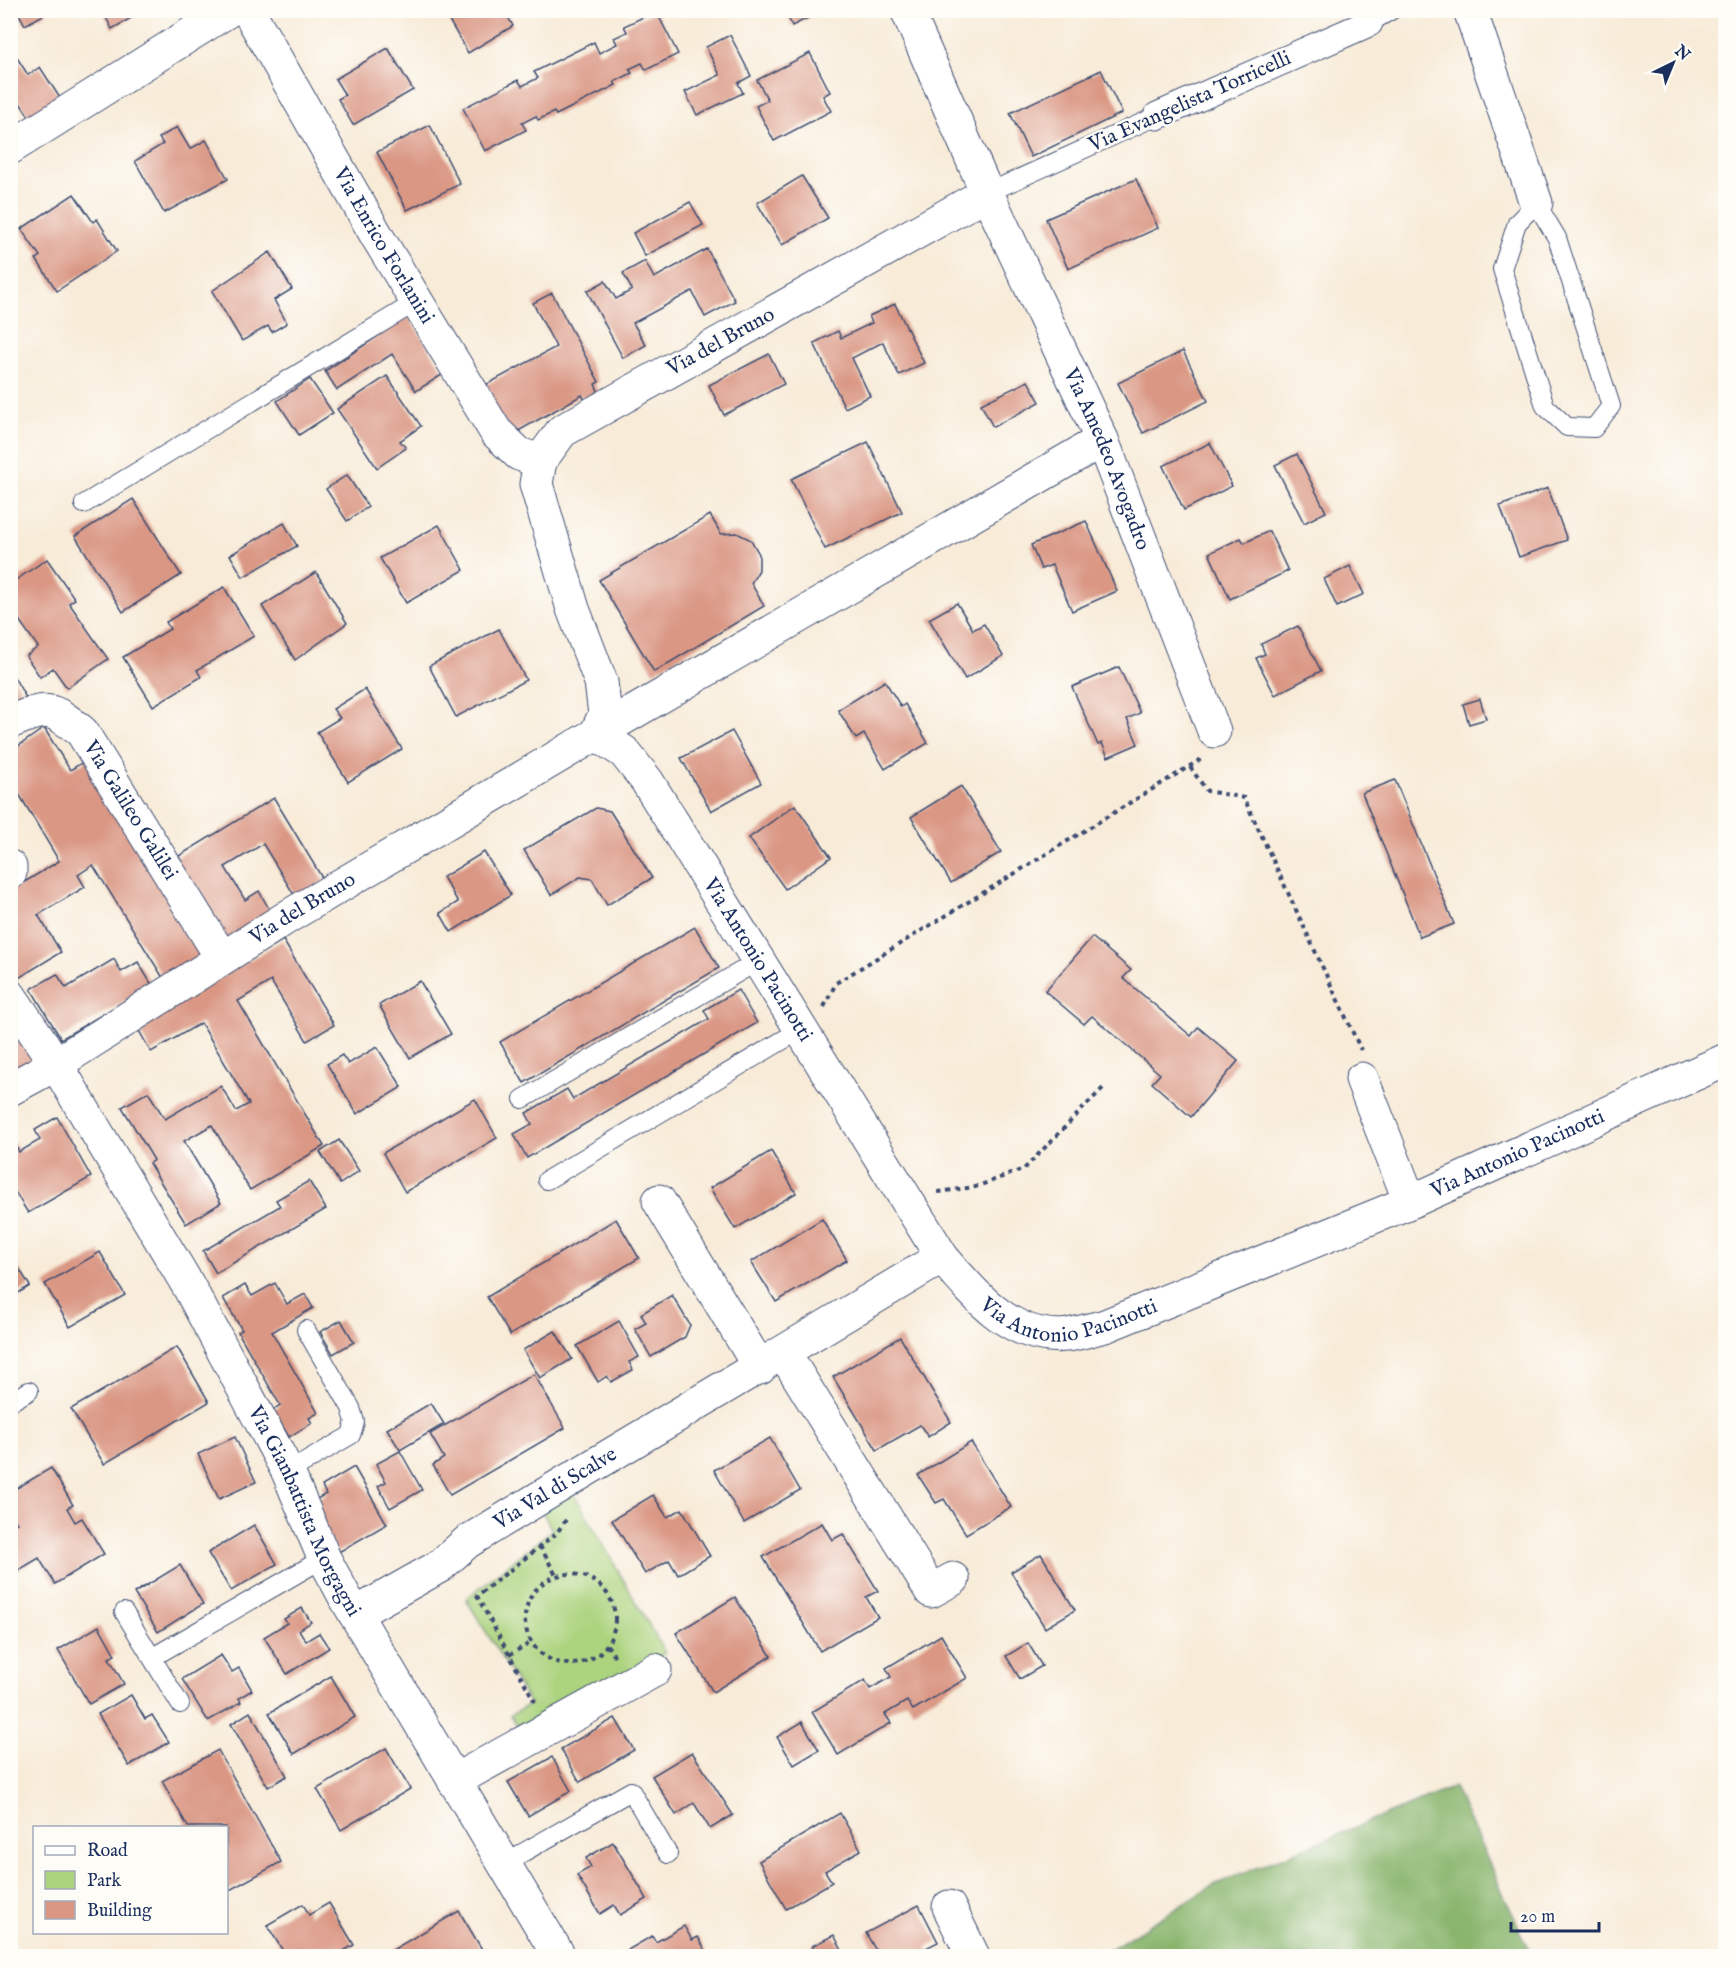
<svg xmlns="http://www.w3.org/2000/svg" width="1736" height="1967" viewBox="0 0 1736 1967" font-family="'IM FELL English',serif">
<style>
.green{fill:#acd37e;stroke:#64816e;stroke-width:1.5}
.forest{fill:#89b56d;stroke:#527266;stroke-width:1.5}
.building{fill:#da9784}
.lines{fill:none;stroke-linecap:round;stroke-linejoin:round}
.service-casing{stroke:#3c4b70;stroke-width:20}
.pedestrian-casing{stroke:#3c4b70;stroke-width:29}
.minor-casing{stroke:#3c4b70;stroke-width:35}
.path{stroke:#3c4b70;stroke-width:4;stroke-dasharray:4.5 4.5;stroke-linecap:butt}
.service{stroke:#fff;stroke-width:18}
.pedestrian{stroke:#fff;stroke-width:27}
.minor{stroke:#fff;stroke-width:33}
.labels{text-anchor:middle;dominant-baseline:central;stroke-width:5;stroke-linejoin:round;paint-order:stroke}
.street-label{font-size:21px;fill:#1b2f5e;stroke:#fdfcf7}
</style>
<rect width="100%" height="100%" fill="#fdfcf7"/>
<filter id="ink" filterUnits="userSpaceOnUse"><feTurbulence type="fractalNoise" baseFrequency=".0167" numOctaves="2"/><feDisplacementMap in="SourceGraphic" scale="12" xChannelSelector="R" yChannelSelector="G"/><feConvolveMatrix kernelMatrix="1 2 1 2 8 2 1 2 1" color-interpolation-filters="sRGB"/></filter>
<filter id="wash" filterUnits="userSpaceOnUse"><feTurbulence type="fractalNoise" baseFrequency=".008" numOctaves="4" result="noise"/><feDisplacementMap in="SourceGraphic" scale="24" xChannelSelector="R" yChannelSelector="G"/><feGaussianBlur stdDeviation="1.35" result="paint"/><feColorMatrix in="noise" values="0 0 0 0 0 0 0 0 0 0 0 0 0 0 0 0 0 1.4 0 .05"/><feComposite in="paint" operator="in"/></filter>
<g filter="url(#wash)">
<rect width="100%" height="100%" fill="#f8ebd8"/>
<path class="green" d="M572 1490 665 1653 521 1729 510 1716 530 1704 466 1599 552 1530 542 1511Z"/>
<path class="forest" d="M1454 1787 1532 1956H1099L1214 1885Z"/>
<g id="blocks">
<g class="building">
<path d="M17 10H46L47 13 25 25Z"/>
<path d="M102 10H145L112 29Z"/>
<path d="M443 10H504L513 26 468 53Z"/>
<path d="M785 10H824L792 26Z"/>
<path d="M656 11 678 54 646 70 642 63 629 69 632 73 614 82 616 85 556 115 554 112 538 120 536 116 522 123 526 130 485 151 463 108 518 80 522 86 538 78 534 72 594 42 599 53 617 44 614 38 627 32 624 26Z"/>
<path d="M730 35 751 76 738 83 743 93 697 115 685 92 720 75 706 47Z"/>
<path d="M388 48 413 90 353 125 338 99 345 95 335 79Z"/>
<path d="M14 53 28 75 40 67 60 98 30 118 10 88V55Z"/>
<path d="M810 53 830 92 823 96 831 111 774 141 756 106 768 100 757 80Z"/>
<path d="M1101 70 1122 113 1031 157 1010 113Z"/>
<path d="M430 125 460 184 407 210 377 152Z"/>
<path d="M177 127 190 149 206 140 228 179 164 213 135 161 163 144 159 138Z"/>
<path d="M802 176 828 218 782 245 757 203Z"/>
<path d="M1136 179 1158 228 1068 269 1046 219Z"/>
<path d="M74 194 93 222 97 219 117 251 57 291 36 259 40 256 21 229Z"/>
<path d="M690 202 703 225 645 256 633 233Z"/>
<path d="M707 249 735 301 705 317 692 291 633 323 646 345 623 358 587 291 605 281 616 299 632 290 623 273 645 261 654 278Z"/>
<path d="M270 252 292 289 274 300 287 323 272 332 268 326 242 341 212 291Z"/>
<path d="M552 293 599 382 595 384 599 393 585 400 582 395 506 438 480 388 556 347 533 303Z"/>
<path d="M895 304 924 363 899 375 883 342 852 358 870 396 845 408 814 343 838 331 841 338 872 323 869 316Z"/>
<path d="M408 316 445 373 416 391 392 354 337 390 325 371Z"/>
<path d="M1183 351 1208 401 1143 433 1118 383Z"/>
<path d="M769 354 784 384 724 415 709 385Z"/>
<path d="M387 376 421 426 400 441 406 448 377 468 337 409Z"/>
<path d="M310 379 333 413 299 435 277 401Z"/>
<path d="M1028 381 1040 402 993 427 981 404Z"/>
<path d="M868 442 902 512 825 549 791 479Z"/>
<path d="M1210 443 1232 486 1184 510 1163 466Z"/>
<path d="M1297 454 1326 512 1304 523 1275 465Z"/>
<path d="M347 475 368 507 347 521 326 489Z"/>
<path d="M1548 488 1567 540 1519 557 1500 506Z"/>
<path d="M133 499 181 575 123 612 75 536Z"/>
<path d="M710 515 721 534 737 533 751 540 759 554V570L751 583 764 606 654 672 599 580Z"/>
<path d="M1086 521 1117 591 1072 611 1052 565 1041 569 1031 545Z"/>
<path d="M284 523 297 546 243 577 230 555Z"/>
<path d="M439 525 464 570 406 603 380 558Z"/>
<path d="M1269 531 1288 571 1230 599 1209 553 1241 538 1244 543Z"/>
<path d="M47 559 75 599 69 603 108 659 67 688 53 668 40 677 26 656 38 647 10 607V584Z"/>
<path d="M1350 566 1364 594 1337 607 1324 579Z"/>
<path d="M316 572 347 623 295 660 262 606Z"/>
<path d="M224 587 254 636 197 670 201 677 153 706 123 657 170 629 166 622Z"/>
<path d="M957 603 973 630 984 624 1003 656 965 679 929 619Z"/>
<path d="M1298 626 1321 671 1275 695 1256 658 1265 654 1261 644Z"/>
<path d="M499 629 526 680 456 717 429 666Z"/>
<path d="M1119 667 1140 713 1127 719 1138 744 1108 757 1102 743 1098 745 1072 687Z"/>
<path d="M10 670 26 698 10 707Z"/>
<path d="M885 681 901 707 905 704 928 743 885 769 864 734 856 739 838 710Z"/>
<path d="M365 689 402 749 348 782 317 732 340 718 333 709Z"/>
<path d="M1480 699 1486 719 1469 724 1463 704Z"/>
<path d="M44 728 70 770 90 758 210 953 165 981 93 865 78 875 85 887 38 915 61 952 17 979 10 969V891L59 861 10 779V752Z"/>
<path d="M732 731 761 783 711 811 681 758Z"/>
<path d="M1395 780 1454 924 1420 937 1362 793Z"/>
<path d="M961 786 1001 852 951 883 911 817Z"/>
<path d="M274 798 324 881 296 898 263 844 225 867 245 900 259 891 273 916 226 945 174 859Z"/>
<path d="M795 805 831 857 785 889 749 838Z"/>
<path d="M596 808 610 811 652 878 607 905 592 879 580 877 551 895 524 850Z"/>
<path d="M484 852 511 895 451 932 440 913 458 902 443 877Z"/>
<path d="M695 927 719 968 524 1083 500 1042Z"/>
<path d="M1092 937 1131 970 1123 978 1191 1036 1198 1027 1238 1061 1191 1117 1152 1083 1160 1074 1092 1016 1084 1024 1045 991Z"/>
<path d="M283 940 334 1025 307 1041 271 981 238 1001 324 1146 250 1190 212 1125 184 1141 221 1203 186 1224 149 1163 154 1160 122 1107 148 1092 165 1119 221 1086 236 1111 249 1104 201 1023 151 1052 137 1027Z"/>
<path d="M114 959 121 972 138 962 152 985 61 1039 31 989 57 974 66 988Z"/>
<path d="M420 981 451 1034 410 1058 379 1005Z"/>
<path d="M738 990 757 1023 527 1158 514 1134 532 1124 526 1113 567 1089 573 1099 709 1019 704 1010Z"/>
<path d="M10 1013 42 1060 10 1073Z"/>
<path d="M377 1047 402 1087 357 1114 327 1064 342 1055 348 1064Z"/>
<path d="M475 1099 497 1138 405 1192 383 1153Z"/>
<path d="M57 1117 91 1177 28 1213 10 1184V1144L14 1142 19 1152 40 1140 35 1130Z"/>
<path d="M339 1140 359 1171 340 1184 320 1152Z"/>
<path d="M771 1151 796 1193 735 1229 710 1188Z"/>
<path d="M309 1181 326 1209 216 1273 203 1251 280 1206 276 1200Z"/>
<path d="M616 1219 639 1258 510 1335 487 1297Z"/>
<path d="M822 1219 847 1260 776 1302 751 1262Z"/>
<path d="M100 1252 125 1295 70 1327 45 1284Z"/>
<path d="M10 1254 30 1286 10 1298Z"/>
<path d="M275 1283 287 1304 305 1294 313 1308 272 1332 318 1413 309 1418 312 1423 289 1437 273 1410 280 1405 238 1332 242 1330 223 1298 245 1285 252 1296Z"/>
<path d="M672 1295 690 1325 685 1337 651 1357 635 1329 646 1323 641 1314Z"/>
<path d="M341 1320 354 1342 333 1354 320 1332Z"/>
<path d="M619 1321 639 1357 629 1362 633 1370 611 1382 607 1376 598 1382 577 1346Z"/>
<path d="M555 1331 572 1359 540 1378 523 1350Z"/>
<path d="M900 1337 951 1422 928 1437 920 1425 877 1450 833 1377Z"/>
<path d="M177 1347 209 1402 104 1464 71 1409Z"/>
<path d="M534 1374 565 1428 450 1495 433 1465 444 1458 430 1434Z"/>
<path d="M431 1403 444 1424 400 1450 387 1429Z"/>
<path d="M235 1437 256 1482 219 1499 198 1454Z"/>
<path d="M770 1438 800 1490 744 1523 714 1470Z"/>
<path d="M971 1442 1011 1507 966 1534 944 1499 936 1503 918 1475Z"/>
<path d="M400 1451 422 1490 390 1508 378 1486 386 1482 376 1464Z"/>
<path d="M354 1467 387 1524 337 1553 308 1504 326 1494 322 1486Z"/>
<path d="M51 1468 73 1505 67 1508 75 1522 82 1518 104 1554 55 1584 39 1558 14 1573 10 1568V1527L17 1523 10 1512V1492Z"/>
<path d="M653 1495 667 1517 682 1509 710 1556 678 1575 669 1560 645 1574 612 1520Z"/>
<path d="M822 1523 832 1540 843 1534 878 1591 866 1597 878 1617 820 1651 763 1557Z"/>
<path d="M254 1525 277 1564 231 1591 208 1553Z"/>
<path d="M1041 1554 1075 1610 1045 1628 1011 1572Z"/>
<path d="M180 1565 203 1604 158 1632 134 1593Z"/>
<path d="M735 1597 771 1656 713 1692 676 1633Z"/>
<path d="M302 1608 311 1622 299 1630 306 1641 319 1633 329 1648 287 1674 264 1637 287 1623 284 1619Z"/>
<path d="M99 1626 115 1655 109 1658 124 1684 89 1704 58 1650Z"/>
<path d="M941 1635 967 1678 913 1710 907 1701 885 1714 891 1723 838 1755 812 1712 865 1680 870 1689 891 1677 886 1668Z"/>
<path d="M1028 1643 1042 1666 1020 1679 1006 1656Z"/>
<path d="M221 1655 232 1672 239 1668 252 1690 239 1698 241 1702 208 1721 182 1679Z"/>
<path d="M331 1676 355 1717 294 1754 269 1713Z"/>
<path d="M131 1695 145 1719 152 1715 169 1742 129 1766 98 1714Z"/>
<path d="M250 1712 287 1776 268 1787 231 1724Z"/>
<path d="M615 1718 634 1750 580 1782 561 1749Z"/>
<path d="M802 1722 819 1750 794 1765 777 1737Z"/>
<path d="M386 1748 410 1789 341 1830 317 1789Z"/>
<path d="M218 1750 281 1862 226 1892V1827H188L162 1781Z"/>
<path d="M692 1752 733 1815 710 1829 694 1803 676 1815 652 1776Z"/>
<path d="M552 1757 571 1791 528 1816 508 1782Z"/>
<path d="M840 1813 861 1850 825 1871 832 1882 786 1909 759 1861Z"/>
<path d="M613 1842 647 1899 620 1915 614 1905 600 1914 577 1875 591 1867 586 1858Z"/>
<path d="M329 1903 354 1945 335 1956H286L267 1925 303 1904 309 1915Z"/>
<path d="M919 1905 938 1942 926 1948 930 1956H879L866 1933Z"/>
<path d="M459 1911 486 1956H382Z"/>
<path d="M684 1926 692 1940 698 1937 709 1956H629L626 1951 652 1936 656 1942Z"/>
<path d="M834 1935 845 1956H818L812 1946Z"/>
</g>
</g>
</g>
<g filter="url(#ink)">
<use href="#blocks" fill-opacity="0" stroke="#3c4b70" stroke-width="1.5"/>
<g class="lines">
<g class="service-casing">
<g id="service">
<path d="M1369 23 1392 10"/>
<path d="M987 193 1157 116"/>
<path d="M1536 203 1557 238 1611 406 1594 428 1567 427 1545 406 1502 269 1517 223Z"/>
<path d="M84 504 416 302"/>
<path d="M523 1099 758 961"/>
<path d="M547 1180 800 1030"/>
<path d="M10 1402 29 1391"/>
<path d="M288 1472 351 1435 355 1422 351 1408 306 1330"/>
<path d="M124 1612 180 1704"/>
<path d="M153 1657 324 1558"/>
<path d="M503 1864 631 1791 668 1854"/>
</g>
</g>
<g class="pedestrian-casing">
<path id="pedestrian" d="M1157 116 1369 23"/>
</g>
<g class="minor-casing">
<g id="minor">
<path id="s1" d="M248 10 378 238 496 432 519 454 540 461"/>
<path d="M907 10 987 193 562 431 540 461 536 484 573 609 601 682 605 714 596 734 1102 440"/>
<path d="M1470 10 1536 203"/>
<path d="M10 148 229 10"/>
<path id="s2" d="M987 193 1102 440 1214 731"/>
<path id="s3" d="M10 722C47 706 51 707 82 732L222 958"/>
<path d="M10 867V873"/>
<path id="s4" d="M10 996 56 1064 189 1287 288 1472 324 1558 345 1597 559 1956"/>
<path d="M1362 1079 1410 1202"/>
<path id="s5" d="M10 1089 56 1064 289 916 596 734 624 752 647 781 942 1257C974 1294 1012 1342 1068 1335 1080 1333 1092 1329 1105 1326L1410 1202 1726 1060"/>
<path d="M659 1201 760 1368"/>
<path d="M784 1353 931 1591 953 1579"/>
<path id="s6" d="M355 1614 440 1566 467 1542 559 1486 942 1257"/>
<path d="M454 1781 655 1670"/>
<path d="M949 1907 973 1956"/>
</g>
</g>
<g class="path">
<path d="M1190 767 1207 791 1244 798 1361 1050"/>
<path d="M824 1007 836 983 1203 758"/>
<path d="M938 1192 975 1187 1024 1169 1104 1087"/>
<path d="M540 1546 557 1577"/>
<circle cx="570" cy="1619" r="45"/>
<path d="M607 1645 615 1657"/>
<path d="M509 1655 532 1642"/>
<path d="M535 1702 477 1596 556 1534 568 1517"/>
</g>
<use href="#service" class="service"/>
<use href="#pedestrian" class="pedestrian"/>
<use href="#minor" class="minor"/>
</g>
</g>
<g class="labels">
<g class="street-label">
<text transform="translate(1190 102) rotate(-24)">Via Evangelista Torricelli</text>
<text stroke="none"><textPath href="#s1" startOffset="272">Via Enrico Forlanini</textPath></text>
<text transform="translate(721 342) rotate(-29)">Via del Bruno</text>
<text stroke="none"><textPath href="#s2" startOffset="292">Via Amedeo Avogadro</textPath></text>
<text stroke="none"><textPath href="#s3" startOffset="172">Via Galileo Galilei</textPath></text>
<text stroke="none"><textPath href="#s5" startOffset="344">Via del Bruno</textPath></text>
<text stroke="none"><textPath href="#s5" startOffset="966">Via Antonio Pacinotti</textPath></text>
<text stroke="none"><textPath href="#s5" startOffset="1956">Via Antonio Pacinotti</textPath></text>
<text stroke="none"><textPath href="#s5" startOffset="1470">Via Antonio Pacinotti</textPath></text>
<text stroke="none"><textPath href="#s6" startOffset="237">Via Val di Scalve</textPath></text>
<text stroke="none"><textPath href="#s4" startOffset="594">Via Gianbattista Morgagni</textPath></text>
</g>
</g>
<rect width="1736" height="1967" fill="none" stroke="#fdfcf7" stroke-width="36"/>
<rect x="33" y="1826" width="195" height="108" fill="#fdfcf7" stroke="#a3aaba" stroke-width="1.5"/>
<rect x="45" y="1846" width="30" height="9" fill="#ffffff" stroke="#a3aaba" stroke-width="1.5"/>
<text x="87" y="1856" font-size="18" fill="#1b2f5e">Road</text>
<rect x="45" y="1871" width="30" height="18" fill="#acd37e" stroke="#a3aaba" stroke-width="1.5"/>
<text x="87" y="1886" font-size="18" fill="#1b2f5e">Park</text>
<rect x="45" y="1901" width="30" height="18" fill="#da9784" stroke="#a3aaba" stroke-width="1.5"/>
<text x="87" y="1916" font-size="18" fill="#1b2f5e">Building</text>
<g transform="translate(1673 63) rotate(43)" stroke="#fdfcf7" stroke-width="4.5" paint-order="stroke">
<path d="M0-4.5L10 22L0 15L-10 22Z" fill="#1b2f5e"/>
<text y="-9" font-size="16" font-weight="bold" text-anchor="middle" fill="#1b2f5e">N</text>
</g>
<path d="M1511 1922v9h88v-9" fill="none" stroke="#1b2f5e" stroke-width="3"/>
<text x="1520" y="1922" font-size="18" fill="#1b2f5e" stroke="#fdfcf7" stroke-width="4.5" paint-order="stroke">20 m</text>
</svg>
